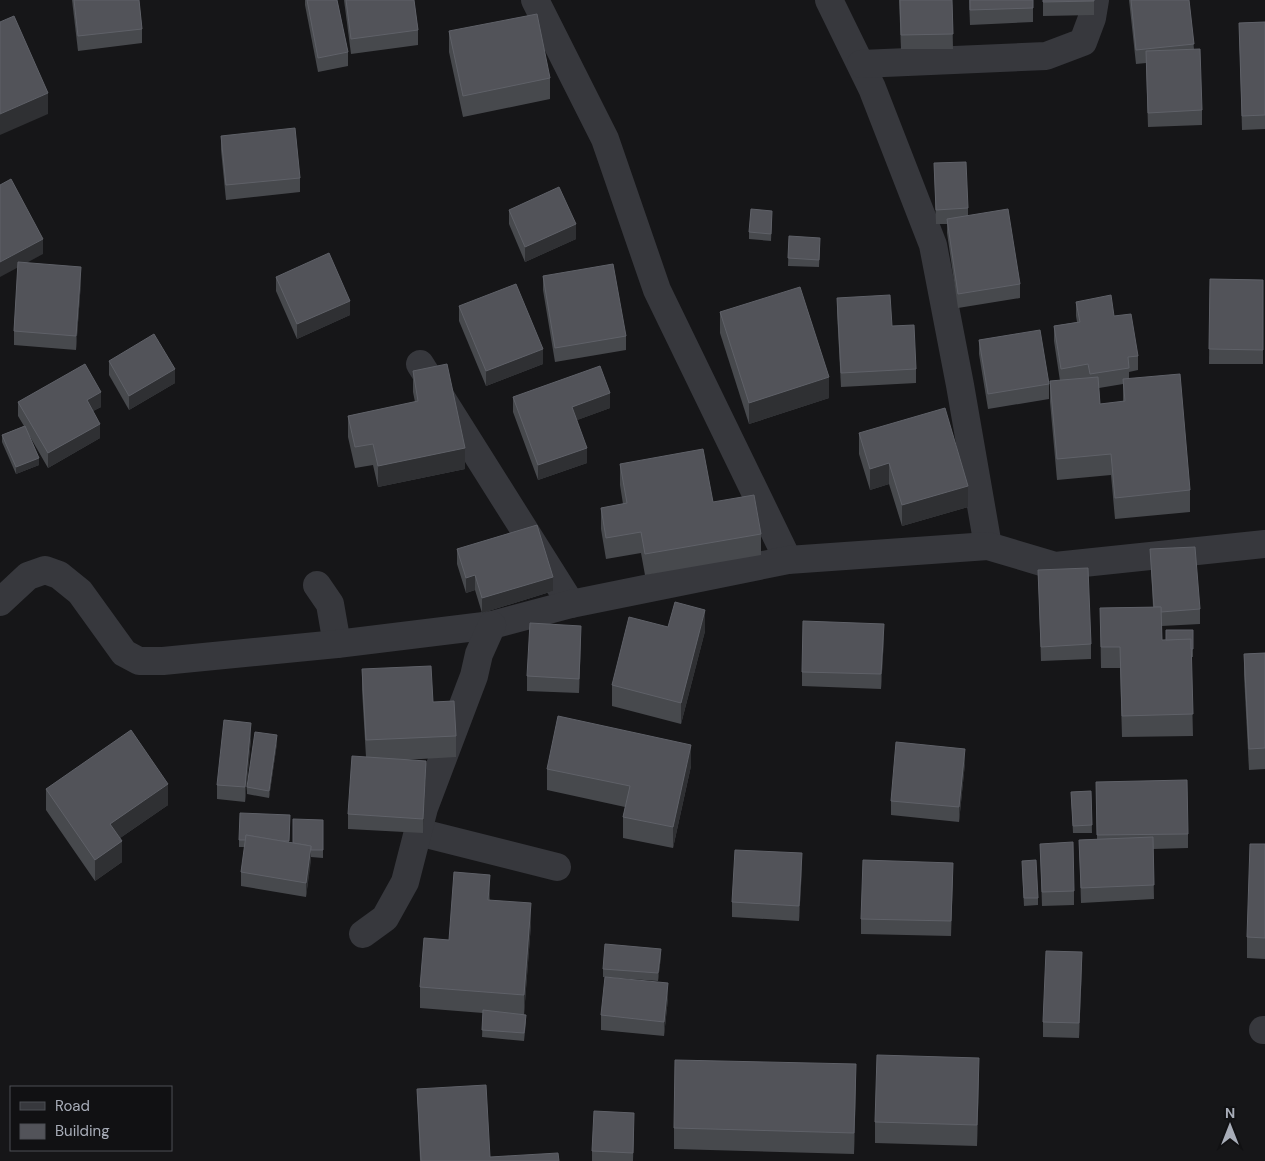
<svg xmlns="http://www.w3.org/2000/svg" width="1265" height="1161" viewBox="0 0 1265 1161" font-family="'DM Sans',sans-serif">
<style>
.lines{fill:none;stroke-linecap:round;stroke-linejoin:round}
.minor{stroke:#37383d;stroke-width:28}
.wall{fill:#47494d;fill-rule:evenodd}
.shaded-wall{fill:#2f3033}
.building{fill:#525359;stroke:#5f6168}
</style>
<rect width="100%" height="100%" fill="#161618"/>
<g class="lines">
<g class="minor">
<path d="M535 0 605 139 657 290 788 560"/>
<path d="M829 0 872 88 933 245 960 385 988 546"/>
<path d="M861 64 1046 56 1083 42 1092 18 1095 0"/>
<path d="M420 364 571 604"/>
<path d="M317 585 330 604 337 644"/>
<path d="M0 602 28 576 45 570 59 575 80 592 124 653 139 661H163L337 644 492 625 571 604 788 560 988 546 1055 566 1265 544"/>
<path d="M418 832 557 867"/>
<path d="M363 934 385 918 405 882 424 808 474 676 479 654 492 625"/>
<path d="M1263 1030H1265"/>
</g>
</g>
<g class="wall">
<path d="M72 0H139L142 29V43L78 51Z"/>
<path d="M305 0H337L348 52V66L318 72 305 5Z"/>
<path d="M344 0H414L418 30V45L351 54Z"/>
<path d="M899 0H952L953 49H901Z"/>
<path d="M969 0H1033V22L970 25Z"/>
<path d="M1043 0H1094V15L1043 16Z"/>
<path d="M1129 0H1189L1194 49 1202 110V125L1148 127 1146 63 1136 64Z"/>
<path d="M1265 22V129L1242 130 1239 23Z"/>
<path d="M449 31 550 78V99L463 117 449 52Z"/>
<path d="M221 136 300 178V192L226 200 221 150Z"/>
<path d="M934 163 968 208V215L1020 284V298L958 308 947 233V224H936Z"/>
<path d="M509 210 576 239 525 262 509 224Z"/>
<path d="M772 218 771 241 749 239V232Z"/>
<path d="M789 236 820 245 819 267 788 266Z"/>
<path d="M43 254 26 263 81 282 76 350 14 345V331L18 267Z"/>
<path d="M543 276 626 336V350L555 362 543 290Z"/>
<path d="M276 277 350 315 297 339 276 291Z"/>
<path d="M1210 279 1263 280V364H1209Z"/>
<path d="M837 298 892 326 916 369V383L841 387 837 312Z"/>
<path d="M1076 302 1114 316 1138 356V370L1129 372V378L1190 490V512L1115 519 1111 475 1057 480 1050 402V381H1060L1054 341V326L1077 322 1076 316ZM1123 384V402L1100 404 1099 388Z"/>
<path d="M459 306 543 364 486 386 459 321Z"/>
<path d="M720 312 829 398 749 424 720 333Z"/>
<path d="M979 340 1049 384V399L988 409 979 354Z"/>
<path d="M109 361 175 383 129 410 109 375Z"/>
<path d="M413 371 465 469 378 487 373 465 355 468 348 437V416L415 402 413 392Z"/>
<path d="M513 397 610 408 577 420 587 463 538 480 513 412Z"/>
<path d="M18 402 101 407 93 411 100 438 48 468 29 435 39 465 16 474 2 442V435L24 426 18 416Z"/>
<path d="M859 433 968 507 902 526 889 484 870 490 859 454Z"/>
<path d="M620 464 713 502 761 534V555L645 575 641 553 606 559 601 529V508L623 504 620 485Z"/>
<path d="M457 549 553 591 482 613 475 590 466 593 457 564Z"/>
<path d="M1150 549 1200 609V624L1162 626V640H1166L1193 630V657H1191L1193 736 1122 737 1120 668H1101L1100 608 1153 607Z"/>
<path d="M1038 570 1091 644V659L1041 661Z"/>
<path d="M668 627 705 631 681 724 612 706V685Z"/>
<path d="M884 638 881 689 802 686V672Z"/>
<path d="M581 641 579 693 527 691V676Z"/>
<path d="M1265 653V769L1249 770 1244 675V654Z"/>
<path d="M362 669 433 702 456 736V757L404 760 426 776 423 833 348 829V814L366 757 362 690Z"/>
<path d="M251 738 245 802 217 799V785Z"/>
<path d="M277 743 269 798 247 794V787Z"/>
<path d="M965 763 959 822 891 815V801Z"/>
<path d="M691 766 673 848 623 838V817L625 807 547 790V769Z"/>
<path d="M1096 782 1188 834V848L1153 849 1154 899 1081 903 1079 840 1097 839Z"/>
<path d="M46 789 168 805 120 838 122 862 95 881 46 810Z"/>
<path d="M1091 791 1092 833H1073L1071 792Z"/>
<path d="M290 815 289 842 293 843 323 820V858L311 857 306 897 241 886V872L245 847H239V840Z"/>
<path d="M1040 844 1074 891V905L1042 906Z"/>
<path d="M1265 844V959L1247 958V937Z"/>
<path d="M802 868 799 921 732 917V902Z"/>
<path d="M1022 868 1038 898V905L1024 906Z"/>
<path d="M953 877 951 936 861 934V919Z"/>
<path d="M490 896V900L531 924 524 1014 526 1022 524 1041 482 1037 483 1013 420 1008V987L449 940Z"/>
<path d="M661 956 658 981 603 977V969Z"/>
<path d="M1082 967 1079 1038 1043 1037V1022Z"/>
<path d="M668 998 664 1036 601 1030V1015Z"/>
<path d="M979 1079 977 1146 875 1143V1122Z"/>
<path d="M856 1085 854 1154 674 1149V1128Z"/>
<path d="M417 1089 490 1157 559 1161H420Z"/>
<path d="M634 1128 633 1161H592V1151Z"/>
</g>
<g class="shaded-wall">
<path d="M48 93V114L0 135V114Z"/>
<path d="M576 224V239L525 262V247Z"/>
<path d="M43 239V254L0 277V262Z"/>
<path d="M81 267V282L76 350V336Z"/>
<path d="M350 301V315L297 339V324Z"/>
<path d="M543 349V364L486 386V371Z"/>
<path d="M175 369V383L129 410V396Z"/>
<path d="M829 377V398L749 424V403Z"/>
<path d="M101 392V407L87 414V400Z"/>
<path d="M610 393V408L572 422V407Z"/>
<path d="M100 424V438L48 468V453Z"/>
<path d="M465 448V469L378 487V466Z"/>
<path d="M587 448V463L538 480V465Z"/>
<path d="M39 458V465L16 474V467Z"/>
<path d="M889 463V484L870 490V469Z"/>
<path d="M968 486V507L902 526V505Z"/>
<path d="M475 575V590L466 593V578Z"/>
<path d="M553 577V591L482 613V598Z"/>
<path d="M705 610V631L681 724V703Z"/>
<path d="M884 624V638L881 689V674Z"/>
<path d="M581 626V641L579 693V679Z"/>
<path d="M251 723V738L245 802V787Z"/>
<path d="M277 735V743L269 798V791Z"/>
<path d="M691 745V766L673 848V827Z"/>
<path d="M965 749V763L959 822V807Z"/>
<path d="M426 761V776L423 833V819Z"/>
<path d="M168 784V805L110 845V824Z"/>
<path d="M122 841V862L95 881V860Z"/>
<path d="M311 846V861L306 897V883Z"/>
<path d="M802 853V868L799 921V906Z"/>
<path d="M490 875V896L488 921V900Z"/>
<path d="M531 903V924L524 1016V995Z"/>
<path d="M661 949V956L658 981V973Z"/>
<path d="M1082 952V967L1079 1038V1023Z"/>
<path d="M668 983V998L664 1036V1022Z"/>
<path d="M979 1058V1079L977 1146V1125Z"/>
<path d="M856 1064V1085L854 1154V1133Z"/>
</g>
<g class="building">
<path d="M74 0H139L142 29 78 36Z"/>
<path d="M307 0H337L348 52 318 58Z"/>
<path d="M346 0H414L418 30 351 39Z"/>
<path d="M900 0H952L953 34 901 35Z"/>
<path d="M970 0H1033V8L970 10Z"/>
<path d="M1043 0H1094V1L1043 2Z"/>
<path d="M1131 0H1189L1194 44 1136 50Z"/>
<path d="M537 14 550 78 463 96 449 31Z"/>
<path d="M14 16 48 93 0 114V22Z"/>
<path d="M1265 22V115L1242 116 1239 23Z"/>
<path d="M1200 49 1202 110 1148 113 1146 51Z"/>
<path d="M295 128 300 178 226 185 221 136Z"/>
<path d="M966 162 968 208 936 210 934 163Z"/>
<path d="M11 179 43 239 0 262V185Z"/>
<path d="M559 187 576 224 525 247 509 210Z"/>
<path d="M751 209 772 211 771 234 749 232Z"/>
<path d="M1008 209 1020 284 958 294 947 219Z"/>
<path d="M789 236 820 238 819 260 788 258Z"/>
<path d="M329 253 350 301 297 324 276 277Z"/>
<path d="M18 262 81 267 76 336 14 331Z"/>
<path d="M613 264 626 336 555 348 543 276Z"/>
<path d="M1210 279 1263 280V350L1209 349Z"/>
<path d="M516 284 543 349 486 371 459 306Z"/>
<path d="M800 287 829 377 749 403 720 312Z"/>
<path d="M890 295 892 326 914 325 916 369 841 373 837 298Z"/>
<path d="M1111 295 1114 316 1131 314 1138 356 1128 357 1129 368 1090 374 1088 364 1061 369 1054 326 1080 322 1076 302Z"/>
<path d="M1040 330 1049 384 988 394 979 340Z"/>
<path d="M154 334 175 369 129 396 109 361Z"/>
<path d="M85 364 101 392 87 400 100 424 48 453 18 402Z"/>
<path d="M447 364 465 448 378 466 373 444 355 447 348 416 418 401 413 371Z"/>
<path d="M600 366 610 393 572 407 587 448 538 465 513 397Z"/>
<path d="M1180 374 1190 490 1115 498 1111 454 1057 459 1050 381 1098 377 1100 404 1125 401 1123 379Z"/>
<path d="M945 408 968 486 902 505 889 463 870 469 859 433Z"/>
<path d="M25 426 39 458 16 467 2 435Z"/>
<path d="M703 449 713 502 754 495 761 534 645 554 641 532 606 538 601 508 627 503 620 464Z"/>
<path d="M537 525 553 577 482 598 475 575 466 578 457 549Z"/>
<path d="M1195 547 1200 609 1161 612V607H1154L1150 549Z"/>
<path d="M1088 568 1091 644 1041 647 1038 570Z"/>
<path d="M675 602 705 610 681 703 612 685 629 617 668 627Z"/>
<path d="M1161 607 1162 640 1191 639 1193 714 1122 716 1120 647H1101L1100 608Z"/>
<path d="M803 621 884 624 881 674 802 672Z"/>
<path d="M530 623 581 626 579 679 527 676Z"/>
<path d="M1166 630H1193V649H1191V639L1166 640Z"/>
<path d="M1265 653V748L1249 749 1244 654Z"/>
<path d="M431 666 433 702 454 701 456 736 366 740 362 669Z"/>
<path d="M558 716 691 745 673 827 623 817 630 786 547 769Z"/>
<path d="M224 720 251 723 245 787 217 785Z"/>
<path d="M131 730 168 784 110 824 122 841 95 860 46 789Z"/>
<path d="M255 732 277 735 269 791 247 787Z"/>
<path d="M896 742 965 749 959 807 891 801Z"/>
<path d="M352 756 426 761 423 819 348 814Z"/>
<path d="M1187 780 1188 834 1097 835 1096 782Z"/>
<path d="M1091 791 1092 825 1073 826 1071 792Z"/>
<path d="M240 813 290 815 289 841H281L246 835V840H239Z"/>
<path d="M293 819 323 820V850H311V846L293 843Z"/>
<path d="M246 835 311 846 306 883 241 872Z"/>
<path d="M1153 837 1154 885 1081 888 1079 840Z"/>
<path d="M1073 842 1074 891 1042 892 1040 844Z"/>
<path d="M1250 844H1265V938L1247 937Z"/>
<path d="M735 850 802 853 799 906 732 902Z"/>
<path d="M863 860 953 863 951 921 861 919Z"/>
<path d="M1036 860 1038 898H1024L1022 861Z"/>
<path d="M454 872 490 875 488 900 531 903 524 995 420 987 424 938 449 940Z"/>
<path d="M605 944 661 949 658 973 603 969Z"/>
<path d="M1046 951 1082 952 1079 1023 1043 1022Z"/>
<path d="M605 977 668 983 664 1022 601 1015Z"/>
<path d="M483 1010 526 1015 524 1033 482 1030Z"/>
<path d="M877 1055 979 1058 977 1125 875 1122Z"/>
<path d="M675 1060 856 1064 854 1133 674 1128Z"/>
<path d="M486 1085 490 1157 558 1153 559 1161H421L417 1089Z"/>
<path d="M594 1111 634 1113 633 1153 592 1151Z"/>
</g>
<rect x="10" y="1086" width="162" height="65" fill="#111113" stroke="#4d4f55"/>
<rect x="20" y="1102" width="25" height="8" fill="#37383d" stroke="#4d4f55"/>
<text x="55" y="1111" font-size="15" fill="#a8adb8">Road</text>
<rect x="20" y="1124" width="25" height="15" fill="#525359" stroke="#4d4f55"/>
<text x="55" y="1136" font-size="15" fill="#a8adb8">Building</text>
<g transform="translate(1230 1126)" stroke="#111113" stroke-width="4" paint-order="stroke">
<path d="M0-4L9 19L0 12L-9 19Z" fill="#a8adb8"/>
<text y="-8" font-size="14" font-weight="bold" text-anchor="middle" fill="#a8adb8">N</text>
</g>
</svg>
